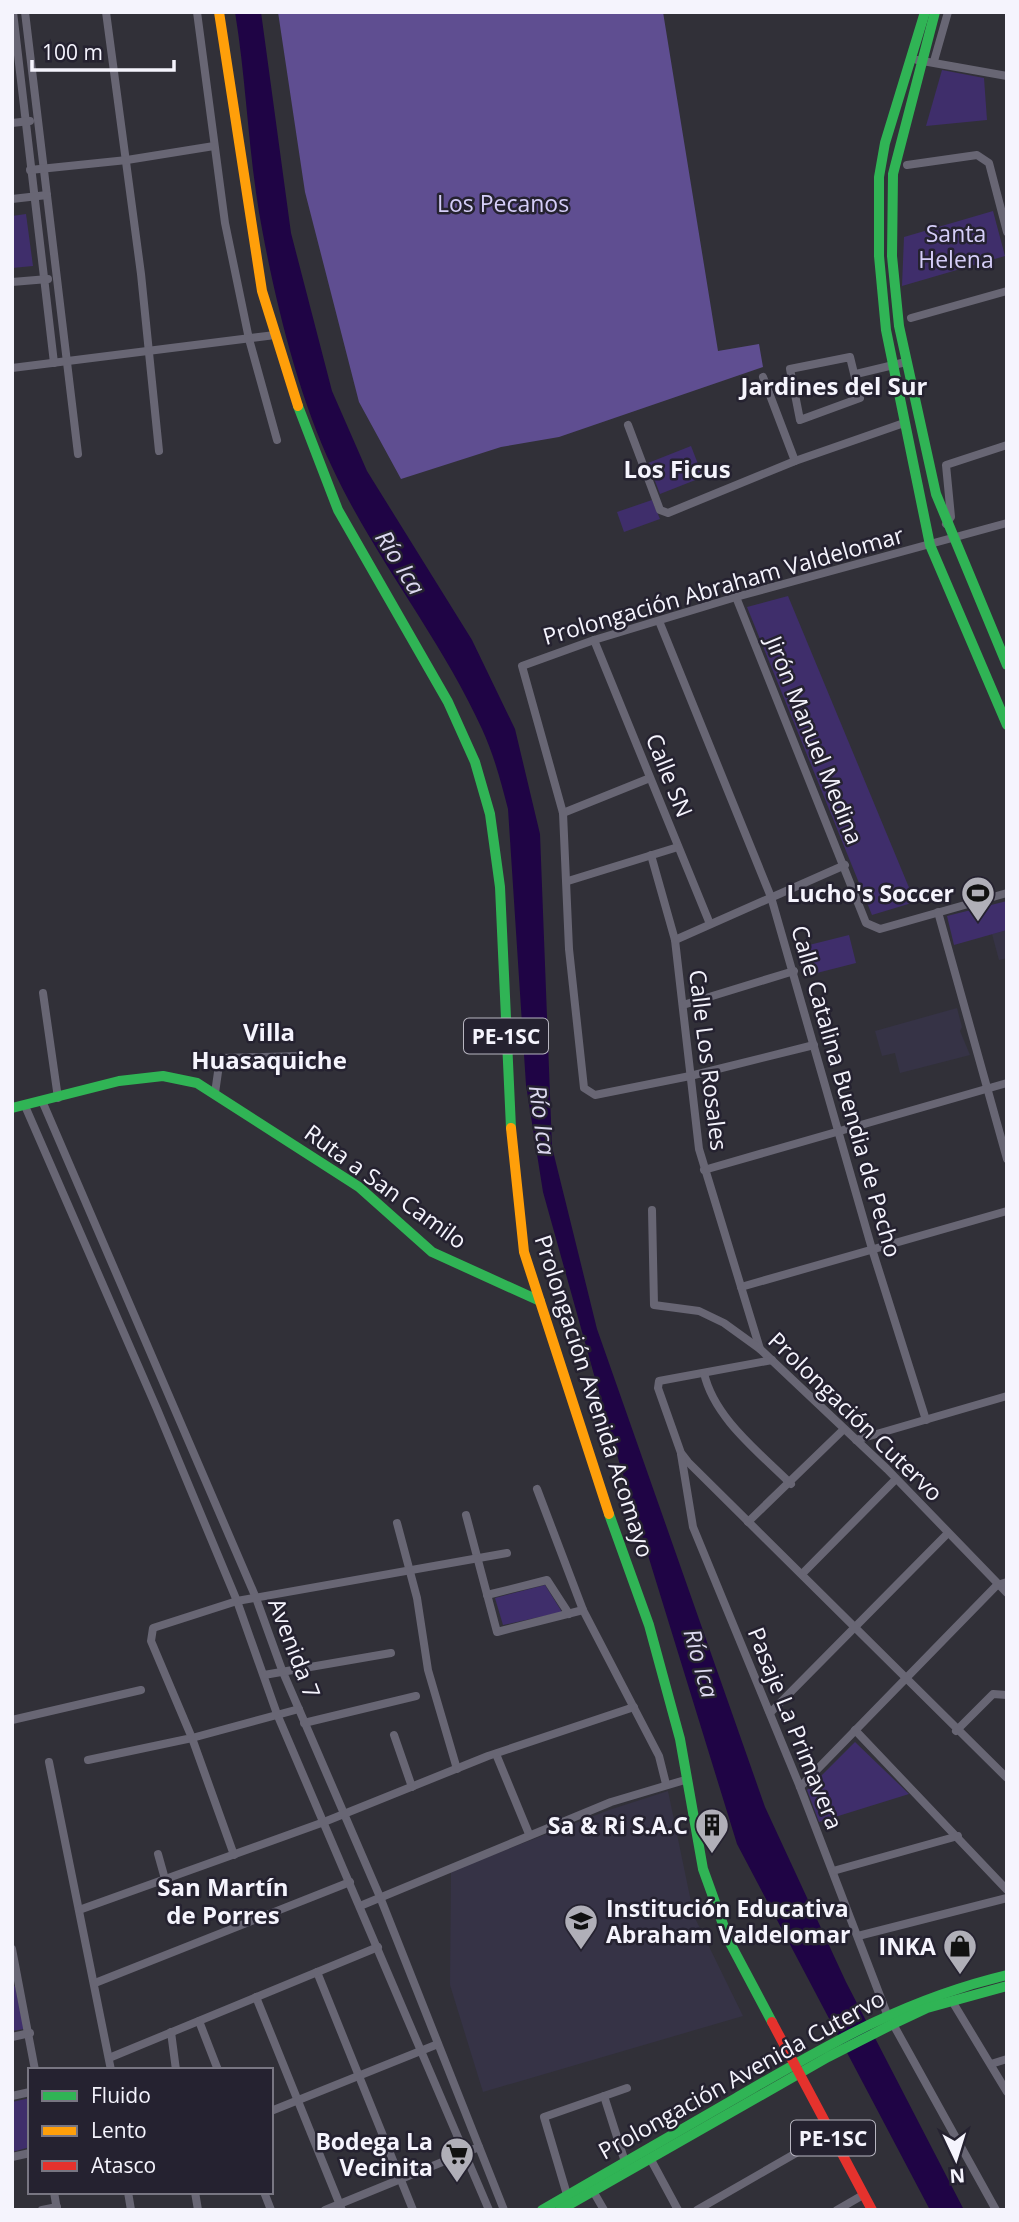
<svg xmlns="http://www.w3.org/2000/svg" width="1019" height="2222" viewBox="0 0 1019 2222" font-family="'Open Sans',sans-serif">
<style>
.built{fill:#363346}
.green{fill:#3f2e6b}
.forest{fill:#5f4e91}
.water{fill:#1f0445}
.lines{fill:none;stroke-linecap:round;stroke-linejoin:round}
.street{stroke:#686674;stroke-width:8}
.fast{stroke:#30b455;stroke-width:10}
.slow{stroke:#ff9f0a;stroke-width:10}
.jam{stroke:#e5322d;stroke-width:10}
.labels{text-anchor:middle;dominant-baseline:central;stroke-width:5;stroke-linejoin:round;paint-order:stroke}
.shield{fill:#252230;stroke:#b7b5c0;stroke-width:2}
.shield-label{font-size:21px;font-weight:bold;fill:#f5f4fd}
.park-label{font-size:23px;fill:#d5cef8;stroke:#252230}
.street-label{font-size:23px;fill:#f5f4fd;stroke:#252230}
.poi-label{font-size:23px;font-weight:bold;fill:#f5f4fd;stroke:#252230;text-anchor:end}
.neighbourhood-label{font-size:24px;font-weight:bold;fill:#f5f4fd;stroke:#252230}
.water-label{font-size:24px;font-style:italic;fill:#dcd9ef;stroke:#252230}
</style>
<rect width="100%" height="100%" fill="#313038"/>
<g class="built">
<path d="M1007 930V958L999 960 992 934Z"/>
<path d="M957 1008 962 1027 960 1031 970 1055 900 1073 895 1053 882 1056 875 1031Z"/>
<path d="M668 1791 694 1916 743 2016 483 2092 450 1985 451 1871 609 1810Z"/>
</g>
<g class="green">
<path d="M942 70 984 78 987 120 926 126Z"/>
<path d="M993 211 1005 256 902 286 904 237Z"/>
<path d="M26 214 33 266 12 268V216Z"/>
<path d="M691 446 703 477 660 494 648 463Z"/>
<path d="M652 500 660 519 624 532 617 512Z"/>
<path d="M788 596 915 902 872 915 747 607Z"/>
<path d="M1007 901V930L954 945 947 916Z"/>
<path d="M849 935 856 963 809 975 801 947Z"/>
<path d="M545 1585 562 1612 503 1625 495 1598Z"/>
<path d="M855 1742 909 1794 819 1822 807 1790Z"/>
<path d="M15 1986 24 2029 12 2031V1987Z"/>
<path d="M30 2098V2147L12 2152V2102Z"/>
</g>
<path class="forest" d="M278 12H663L718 351 759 344 763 367 559 437 501 447 401 479 359 402 305 192Z"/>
<path class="water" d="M235 12H261L291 233 332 391 367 471 472 640 515 729 540 834 552 1147 597 1329 765 1807 846 1982 964 2210H930L737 1844 610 1432 543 1192 526 1085 508 809C501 782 494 755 482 729 440 637 375 559 332 467 297 393 273 293 259 212 248 146 246 79 235 12Z"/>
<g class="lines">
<g class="street">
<path d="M13 12 54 363"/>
<path d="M25 12 78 454"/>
<path d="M106 12 141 274 159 451"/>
<path d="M197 12 225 223 249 339 277 440"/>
<path d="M917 60 1007 76"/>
<path d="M934 61 948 12"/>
<path d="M12 123 30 121"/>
<path d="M907 165 977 155 989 163 1007 232"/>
<path d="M30 170 127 160 214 146"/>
<path d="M12 199 47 195"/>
<path d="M12 282 48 279"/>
<path d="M911 318 1007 291"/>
<path d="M850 357 860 398 800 420 790 369Z"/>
<path d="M12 368 275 335"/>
<path d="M856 374 906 362"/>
<path d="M763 377 795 461"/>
<path d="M628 425 660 510 668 513 795 461 904 423"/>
<path d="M946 524 951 517 946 465 1007 445"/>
<path d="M736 597 866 923 880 929 1007 893"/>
<path d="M659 621 771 897 872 1249 926 1420"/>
<path d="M594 640 710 924"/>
<path d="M563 813 650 778"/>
<path d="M651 855 675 940 699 1149 760 1349"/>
<path d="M568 881 678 847"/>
<path d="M938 912 1007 1159"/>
<path d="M675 940 845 865"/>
<path d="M43 993 58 1098"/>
<path d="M683 1005 794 971"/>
<path d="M814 1045 690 1076 595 1095 584 1088 569 949 563 813 522 666 594 640 736 597 1007 523"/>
<path d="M215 1093 220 1058 299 1056"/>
<path d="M43 1103 256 1598 282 1670 380 1897 504 2210"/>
<path d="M25 1106 157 1409 237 1601 277 1714 489 2210"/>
<path d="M704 1170 1007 1083"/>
<path d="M652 1210 654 1305 699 1311 724 1323 760 1349 887 1469 1007 1593"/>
<path d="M741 1287 1007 1211"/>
<path d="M772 1360 659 1381 658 1388 681 1453 688 1462 1007 1778"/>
<path d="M704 1373C714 1418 759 1452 791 1484"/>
<path d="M856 1440 1007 1396"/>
<path d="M681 1454 693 1527 800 1787 887 2014"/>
<path d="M537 1489 583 1610 659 1756 666 1784"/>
<path d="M466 1515 497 1632 583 1610"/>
<path d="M748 1522 844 1429"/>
<path d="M397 1523 417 1598 428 1670 457 1769"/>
<path d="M802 1574 896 1479"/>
<path d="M487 1595 547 1580 569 1614"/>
<path d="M264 1675 391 1653"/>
<path d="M770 1713 948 1533"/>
<path d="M12 1720 141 1690"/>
<path d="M304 1723 416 1696"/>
<path d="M855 1730 1007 1890"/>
<path d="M956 1731 993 1694 1007 1695"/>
<path d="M394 1735 412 1787"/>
<path d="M496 1754 529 1834"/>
<path d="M88 1760 192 1738 151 1641 153 1628 237 1601 507 1553"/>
<path d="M49 1762 111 2070"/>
<path d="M800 1787 997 1585 1007 1582"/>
<path d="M158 1854 165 1879"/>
<path d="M234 1855 192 1738 299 1709"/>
<path d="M833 1871 958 1836"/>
<path d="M360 1906 611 1802 685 1780"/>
<path d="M79 1910 324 1822 488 1756 634 1707"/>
<path d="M858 1936 1007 1898"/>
<path d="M12 1949 35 2070"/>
<path d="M317 1972 413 2210"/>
<path d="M95 1983 350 1882"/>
<path d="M256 1997 342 2210"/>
<path d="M952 2001 1007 2092"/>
<path d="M199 2021 218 2070"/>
<path d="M893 2024 996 2210"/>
<path d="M171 2032 176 2070"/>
<path d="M12 2037 30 2033"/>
<path d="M109 2058 378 1947"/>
<path d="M991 2064 1007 2059"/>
<path d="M12 2096 30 2092"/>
<path d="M604 2096 626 2165"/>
<path d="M271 2111 438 2044"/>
<path d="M12 2157 30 2153"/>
<path d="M650 2158 678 2210"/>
<path d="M593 2191 604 2210"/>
<path d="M54 2192 57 2210"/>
<path d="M128 2192 131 2210"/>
<path d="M195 2192 198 2210"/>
<path d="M264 2192 271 2210"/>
<path d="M568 2198 544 2117 627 2088"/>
<path d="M42 2210 57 2207"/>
<path d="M325 2210 479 2147"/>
<path d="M697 2210 831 2133"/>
<path d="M837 2210 863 2195"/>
</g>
<g class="fast">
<path d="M925 12 885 143 879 177V256L886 330 930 545 1007 725"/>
<path d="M935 12 893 174 892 256 899 326 936 494 1007 665"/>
<path d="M298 406 338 510 448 702 475 762 490 814 500 887 511 1128"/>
<path d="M12 1108 119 1081 163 1076 197 1083 359 1187 432 1252 540 1301"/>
<path d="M609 1514 649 1625 680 1739 703 1869 729 1941 772 2022"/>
<path d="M542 2210C607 2173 671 2135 736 2098 828 2045 902 2000 1007 1975"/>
<path d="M560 2210 828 2057 893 2024 927 2008 1007 1986"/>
</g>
<g class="slow">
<path d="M219 12 262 291 298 406"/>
<path d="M511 1128 524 1252 609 1514"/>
</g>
<path class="jam" d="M772 2022 872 2210"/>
</g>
<defs>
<g id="stadium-pin" transform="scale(1.75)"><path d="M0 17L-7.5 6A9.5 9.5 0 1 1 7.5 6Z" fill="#b0afb8" stroke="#252230"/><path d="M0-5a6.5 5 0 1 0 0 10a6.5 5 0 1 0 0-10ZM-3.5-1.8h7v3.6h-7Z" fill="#111"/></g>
<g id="building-pin" transform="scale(1.75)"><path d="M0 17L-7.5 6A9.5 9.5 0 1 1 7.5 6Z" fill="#b0afb8" stroke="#252230"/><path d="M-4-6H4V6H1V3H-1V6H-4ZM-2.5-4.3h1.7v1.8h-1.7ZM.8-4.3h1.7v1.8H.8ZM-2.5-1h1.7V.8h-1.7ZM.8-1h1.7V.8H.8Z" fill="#111"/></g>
<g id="school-pin" transform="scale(1.75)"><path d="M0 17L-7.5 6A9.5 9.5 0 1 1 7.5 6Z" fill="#b0afb8" stroke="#252230"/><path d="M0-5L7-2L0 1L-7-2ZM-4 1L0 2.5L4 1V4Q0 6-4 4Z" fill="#111"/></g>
<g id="shop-pin" transform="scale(1.75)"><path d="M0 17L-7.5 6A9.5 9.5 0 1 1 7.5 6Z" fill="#b0afb8" stroke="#252230"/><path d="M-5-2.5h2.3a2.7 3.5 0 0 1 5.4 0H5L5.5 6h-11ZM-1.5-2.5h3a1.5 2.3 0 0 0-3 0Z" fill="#111"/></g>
<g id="supermarket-pin" transform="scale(1.75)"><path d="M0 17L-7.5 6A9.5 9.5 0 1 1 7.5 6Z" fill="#b0afb8" stroke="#252230"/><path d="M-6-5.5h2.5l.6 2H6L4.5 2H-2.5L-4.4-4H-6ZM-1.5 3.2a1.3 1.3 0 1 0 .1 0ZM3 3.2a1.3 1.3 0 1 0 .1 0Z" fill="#111"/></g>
</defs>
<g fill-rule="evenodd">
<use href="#stadium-pin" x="978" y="893"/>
<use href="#building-pin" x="712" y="1825"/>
<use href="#school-pin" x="581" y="1921"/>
<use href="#shop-pin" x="960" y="1946"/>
<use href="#supermarket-pin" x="457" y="2154"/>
</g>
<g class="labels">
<g class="shield">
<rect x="464" y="1018.5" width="84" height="35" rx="5"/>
<rect x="791" y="2120.5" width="84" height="35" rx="5"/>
</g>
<g class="shield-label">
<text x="506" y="1036">PE-1SC</text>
<text x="833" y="2138">PE-1SC</text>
</g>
<g class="park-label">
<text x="503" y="203">Los Pecanos</text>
<text x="956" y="233">Santa<tspan x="956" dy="26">Helena</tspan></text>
</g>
<g class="street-label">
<text transform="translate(723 585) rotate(-16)">Prolongación Abraham Valdelomar</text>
<text transform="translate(815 740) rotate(68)">Jirón Manuel Medina</text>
<text transform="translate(670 775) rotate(68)">Calle SN</text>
<text transform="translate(709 1060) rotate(83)">Calle Los Rosales</text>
<text transform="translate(847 1091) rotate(74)">Calle Catalina Buendia de Pecho</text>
<text transform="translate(386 1186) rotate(36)">Ruta a San Camilo</text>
<text transform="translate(595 1396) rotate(72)">Prolongación Avenida Acomayo</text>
<text transform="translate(856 1416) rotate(44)">Prolongación Cutervo</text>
<text transform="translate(295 1648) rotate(69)">Avenida 7</text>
<text transform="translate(796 1728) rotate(68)">Pasaje La Primavera</text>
<text transform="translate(741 2074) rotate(-29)">Prolongación Avenida Cutervo</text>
</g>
<g class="poi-label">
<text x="954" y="893">Lucho's Soccer</text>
<text x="688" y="1825">Sa &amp; Ri S.A.C</text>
<text x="606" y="1908" text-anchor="start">Institución Educativa<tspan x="606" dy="26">Abraham Valdelomar</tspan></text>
<text x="936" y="1946">INKA</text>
<text x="433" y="2141">Bodega La<tspan x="433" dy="26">Vecinita</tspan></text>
</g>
<g class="neighbourhood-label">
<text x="834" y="385">Jardines del Sur</text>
<text x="677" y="468">Los Ficus</text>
<text x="269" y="1031">Villa<tspan x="269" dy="28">Huasaquiche</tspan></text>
<text x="223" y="1886">San Martín<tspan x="223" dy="28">de Porres</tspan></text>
</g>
<g class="water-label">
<text transform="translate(401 562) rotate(58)">Río Ica</text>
<text transform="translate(543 1120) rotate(82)">Río Ica</text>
<text transform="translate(702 1663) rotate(74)">Río Ica</text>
</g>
</g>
<rect width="1019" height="2222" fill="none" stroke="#f5f4fd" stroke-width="28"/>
<rect x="28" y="2068" width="245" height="126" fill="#252230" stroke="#787682" stroke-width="2"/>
<rect x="42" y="2091" width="35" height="10" fill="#30b455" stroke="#787682" stroke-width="2"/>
<text x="91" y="2103" font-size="21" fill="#f5f4fd">Fluido</text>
<rect x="42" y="2126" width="35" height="10" fill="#ff9f0a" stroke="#787682" stroke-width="2"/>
<text x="91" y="2138" font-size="21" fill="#f5f4fd">Lento</text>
<rect x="42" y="2161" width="35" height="10" fill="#e5322d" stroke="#787682" stroke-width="2"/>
<text x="91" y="2173" font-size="21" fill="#f5f4fd">Atasco</text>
<g transform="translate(956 2159) rotate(176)" stroke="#252230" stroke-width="5" paint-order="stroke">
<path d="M0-5L12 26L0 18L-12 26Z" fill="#f5f4fd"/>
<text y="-10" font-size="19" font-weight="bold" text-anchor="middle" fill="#f5f4fd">N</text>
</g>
<path d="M32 60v10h142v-10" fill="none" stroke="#f5f4fd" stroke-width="3.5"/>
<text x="42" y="60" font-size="21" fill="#f5f4fd" stroke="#252230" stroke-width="5" paint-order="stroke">100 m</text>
</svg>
